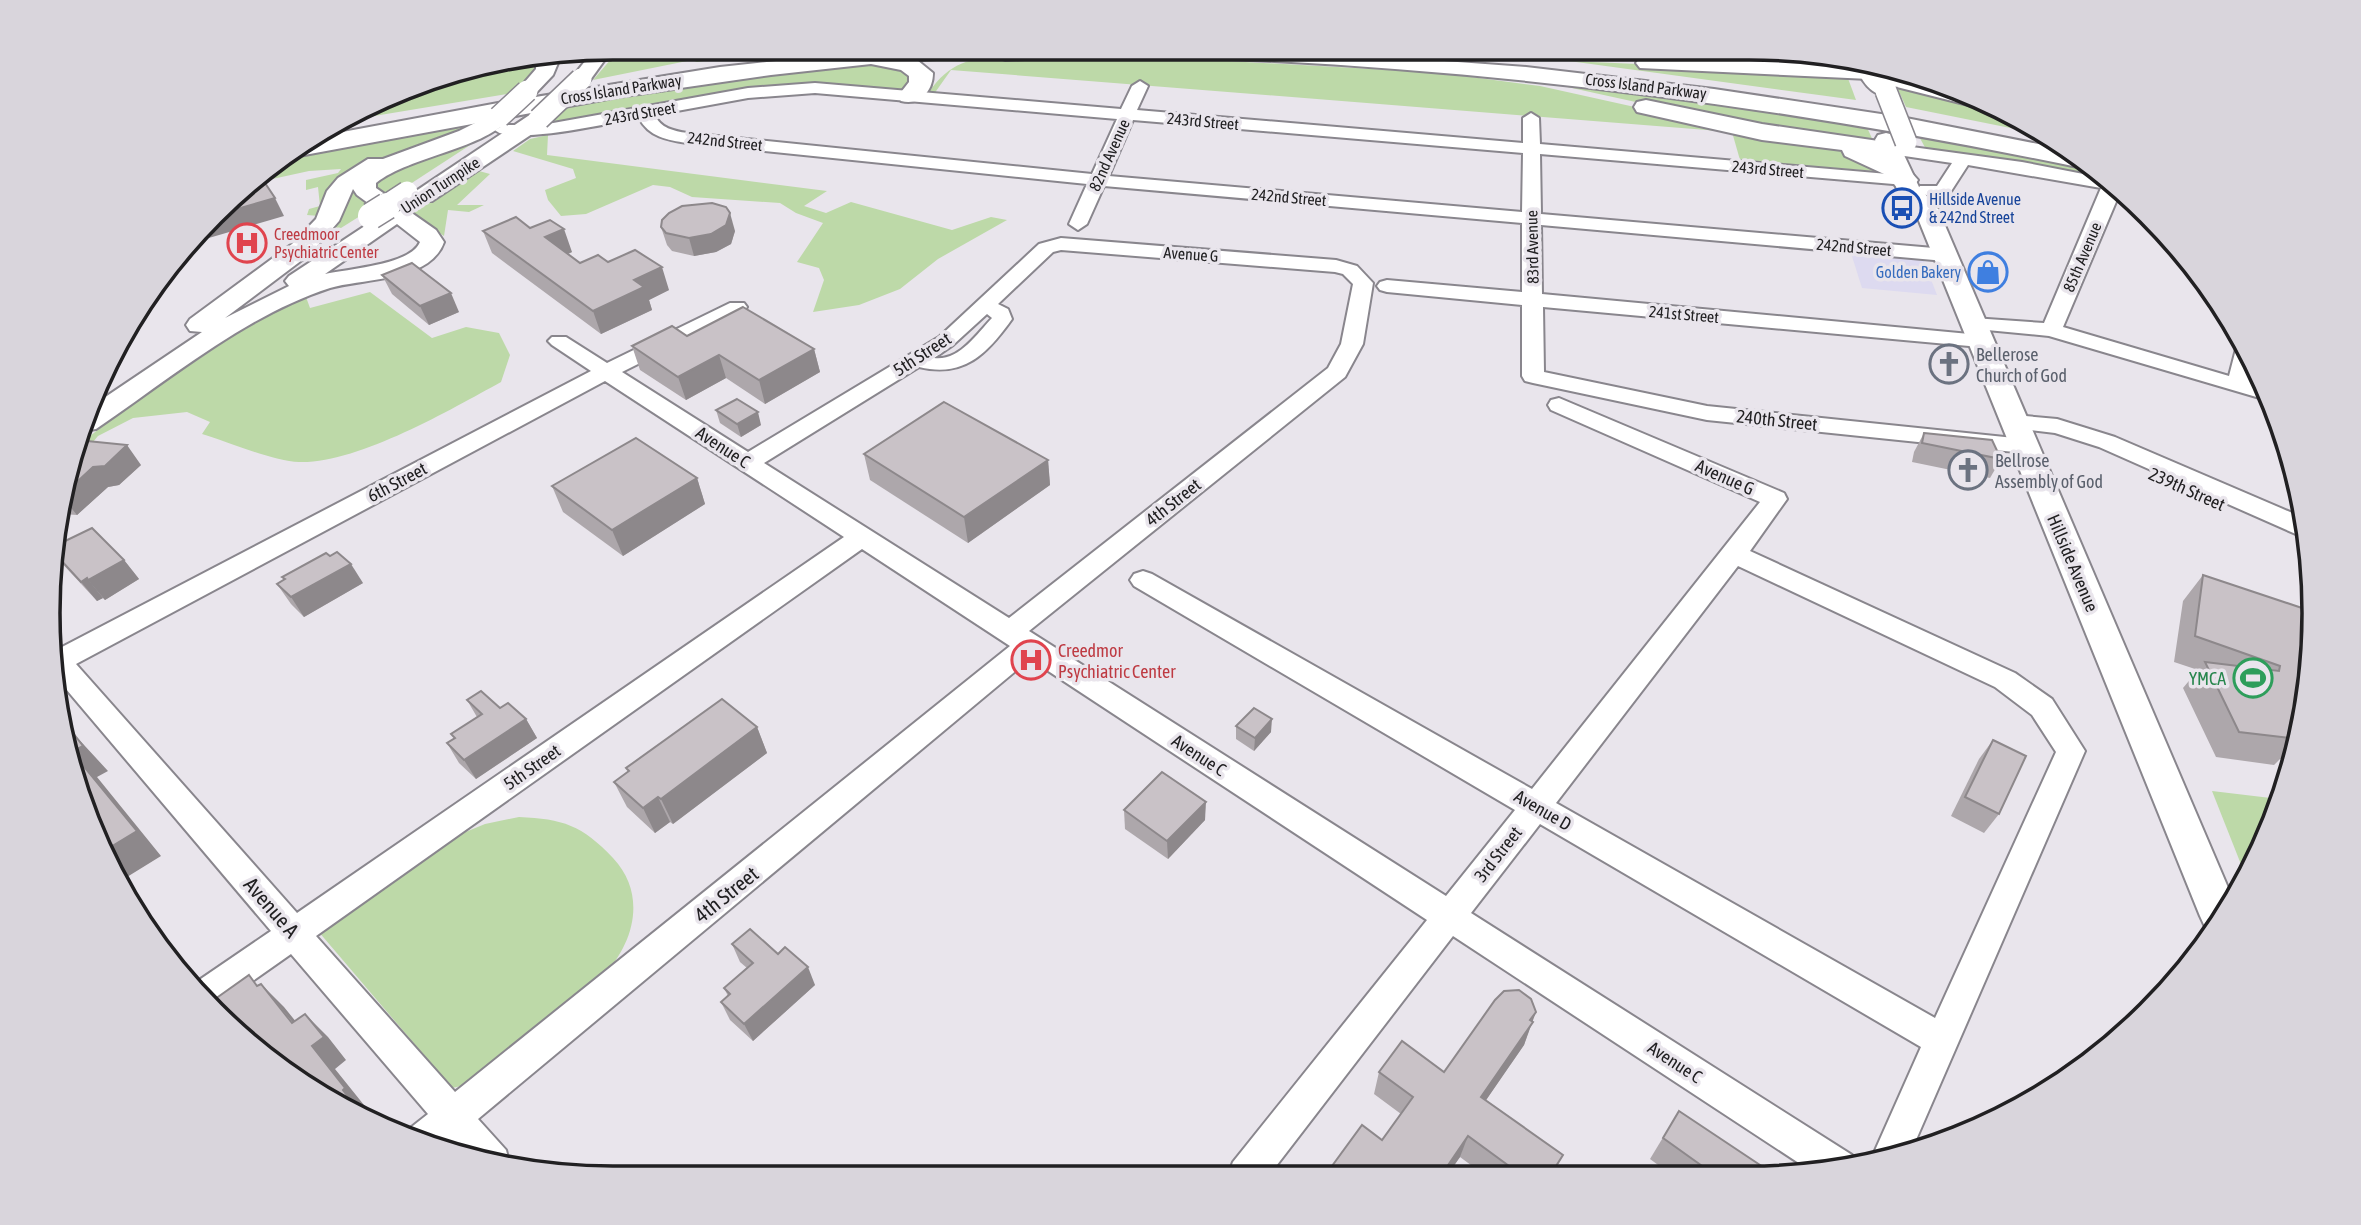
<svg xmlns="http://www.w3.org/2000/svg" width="2361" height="1225" viewBox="0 0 2361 1225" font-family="'Asap Condensed',sans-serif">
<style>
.commercial{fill:#dddaf0}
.green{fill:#bdd9a8}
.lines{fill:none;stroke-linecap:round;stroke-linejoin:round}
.minor-casing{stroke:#89868d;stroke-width:4}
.major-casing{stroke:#89868d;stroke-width:4}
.highway-casing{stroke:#89868d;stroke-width:4}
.minor{fill:#fff;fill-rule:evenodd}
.major{fill:#fff;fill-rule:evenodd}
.highway{fill:#fff;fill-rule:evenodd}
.major-bridge-far1-casing{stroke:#89868d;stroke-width:24;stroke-linecap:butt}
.major-bridge-casing{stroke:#89868d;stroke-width:29;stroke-linecap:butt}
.major-bridge-far1{stroke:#fff;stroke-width:21}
.major-bridge{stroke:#fff;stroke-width:26}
.wall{fill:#ada7ab}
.shaded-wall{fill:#8d888b}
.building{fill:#c9c2c7;stroke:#8d888b;stroke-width:2}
.labels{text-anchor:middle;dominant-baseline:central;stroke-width:7;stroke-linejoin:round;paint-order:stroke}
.far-street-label{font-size:16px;fill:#212022;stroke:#e9e5ec}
.far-transit-label{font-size:16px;fill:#164399;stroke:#e9e5ec;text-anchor:start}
.far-health-label{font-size:16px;fill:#be3a42;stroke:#e9e5ec;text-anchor:start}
.far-shop-label{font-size:16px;fill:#366cbe;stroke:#e9e5ec;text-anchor:end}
.street-label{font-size:18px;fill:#212022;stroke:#e9e5ec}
.worship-label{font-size:18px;fill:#5b616d;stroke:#e9e5ec;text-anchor:start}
.health-label{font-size:18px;fill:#be3a42;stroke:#e9e5ec;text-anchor:start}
.leisure-label{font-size:18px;fill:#27864d;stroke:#e9e5ec;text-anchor:end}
.near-street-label{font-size:21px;fill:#212022;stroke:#e9e5ec}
.rim{fill:none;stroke:#212022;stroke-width:3.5}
</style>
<rect width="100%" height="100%" fill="#e9e5ec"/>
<path class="commercial" d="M1850 250 1922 256 1937 295 1862 288Z"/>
<g class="green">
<path d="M682 47H792L697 62 692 60 593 80 618 51 639 52Z"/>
<path d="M1401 48H1667L1833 59 1843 61 1845 67Z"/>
<path d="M1004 55H1120L1355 68 1441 73 1540 86 1707 123 1828 146 1860 155 1885 172 1740 160 1732 132 951 70 934 94 929 92C950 62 969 59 1004 55Z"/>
<path d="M537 60 540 64 519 92 350 120 399 94 418 91 481 69Z"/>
<path d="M1569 61 1846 73 1856 100Z"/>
<path d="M874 64 905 70 913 82 909 91 808 84 781 85 560 123 553 120 569 104 767 76Z"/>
<path d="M1540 81 1865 123 1875 145 1704 117Z"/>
<path d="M1900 86 2014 115 2045 135 1906 107 1897 87Z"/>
<path d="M494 115 483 123 369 164 319 216 307 215 309 209 320 206 318 187 306 190V180L338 173 341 169 309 171 249 184 268 164 282 157Z"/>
<path d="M1916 131 2099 170 2111 181 1927 151Z"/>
<path d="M548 135 547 155 827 191 804 206 826 213 851 202 952 230 991 217 1007 220 938 259 900 289 859 305 813 312 824 280 819 268 797 262 823 223 796 213 780 203 692 197 670 187 653 185 586 214 561 216 548 200 545 190 576 178 573 169 513 151 530 139Z"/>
<path d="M484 136 401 190 383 195 374 190 377 177Z"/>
<path d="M479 171 490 174 457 205H484L469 212 448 210 444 236 412 214Z"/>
<path d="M359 178 373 202 368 211 314 245Z"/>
<path d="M370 292 432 338 466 327 499 333 510 355 501 382C450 410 357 464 299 462 273 461 228 442 202 434L210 422 187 412 133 418 98 436 66 474 75 448 119 413 246 327 306 297 310 308Z"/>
<path d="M2212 791 2279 799 2255 863 2246 877Z"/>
<path d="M519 817C563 819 582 825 613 858 647 894 635 943 602 977 586 993 566 1007 549 1021 524 1042 500 1062 475 1083L452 1088 318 931 451 838 485 824Z"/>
</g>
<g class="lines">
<g class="minor-casing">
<g id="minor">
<path d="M666 47C656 55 619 55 609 48Z"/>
<path d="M1741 48H1785L1812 53 1805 57 1748 53Z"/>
<path d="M1871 71 1976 97 2010 113 2004 114 1865 79 1863 76Z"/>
<path d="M1140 81 1148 86 1137 110 1523 143V118L1531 113 1539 118 1540 144 1911 176 1914 180 1911 184 1905 185 1540 154 1541 214 1945 249 1955 255 1945 261 1541 225 1542 294 1980 335 1987 337 1991 341 1987 345 1980 347 1543 307 1544 372 1707 406 2024 439 2032 441 2036 446 2032 451 2024 453 1707 420 1533 383 1525 381 1522 376V305L1387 292 1380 290 1377 286 1380 282 1387 280 1522 292V223L1104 186 1087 224 1078 230 1069 224 1087 184 687 143C667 140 649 137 639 118 615 122 510 146 495 130L504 125H542L748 88 815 83 1121 109 1132 86ZM815 93 1117 119 1092 174 687 133C674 131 660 128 655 115L748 98ZM1133 120 1523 153 1522 212 1109 176Z"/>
<path d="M1890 144 2022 162 2109 179 2121 190 2063 327 2229 376 2236 349 2244 343 2254 365 2250 383 2264 387 2270 401 2049 336 1966 328 1963 324 1966 320 1973 318 2044 323 2101 188 1968 165 1948 196 1926 195 1917 190 1920 186H1937L1952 163 1884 153 1881 149Z"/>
<path d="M1061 238 1336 260 1357 266 1373 283 1363 344 1345 377 1029 631 1446 896 1515 810 1134 586 1130 580 1134 574 1143 571 1152 574 1532 789 1760 502 1551 410 1548 405 1551 400 1559 398 1784 493 1787 499 1750 551 2015 673 2052 699 2085 751 1912 1149 1874 1159 1873 1155 1921 1047 1540 824 1471 913 1852 1155 1856 1164 1814 1173 1453 936 1270 1174 1228 1175 1233 1162 1427 920 1030 659 478 1119 506 1150 510 1166 465 1158 451 1142 442 1149 406 1136 409 1129 428 1114 291 954 213 1009 189 987 271 931 55 676 49 642 62 647 591 371 552 345 548 341 552 337H566L607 363 730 303H744L747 307 744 311 622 372 748 452 939 337 1039 244ZM1061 250 1335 272 1343 274 1353 284 1341 344 1328 368 1009 618 764 463 919 367C964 378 987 354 1012 319L1008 309 998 304 1053 252ZM987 314 992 318C976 335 959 361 934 358L953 345ZM605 381 844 537 297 913 76 664ZM862 549 1010 646 455 1092 316 936ZM1738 566 1995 687 2032 715 2056 752 1935 1018 1556 803Z"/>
<path d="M2014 415 2057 419 2115 437 2304 518 2308 537 2298 535 2099 447 2055 433 2006 427 2003 422 2006 417Z"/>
</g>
</g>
<g class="major-casing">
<g id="major">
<path d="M614 47 588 83H574L571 79 593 51Z"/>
<path d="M554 57 558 63 553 75 534 95H520L517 91 536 69V60Z"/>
<path d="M1856 60 1876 63 1882 78 1896 91 1893 95C1873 100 1857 78 1856 60Z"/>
<path d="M499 111 507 112 510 117C488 148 410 156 376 183V188L436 230 444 242C430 282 364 278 330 288 244 316 170 379 96 429L83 431 95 404 202 332 190 331 186 325 190 319 292 244 316 219 327 191 338 178 368 159H383L459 131ZM353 189 357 195 383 214 289 276 285 281 289 286 225 318 310 254 339 221ZM397 224 420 242C411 265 347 269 325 274Z"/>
<path d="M539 113 547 114 550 119 547 124 432 201H416L412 196 416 191 531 114Z"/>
<path d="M1886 133 1894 135 1897 140 1919 187 1938 209 2232 897 2210 930 2206 929 2200 916 1915 211 1897 189 1875 140 1878 135Z"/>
</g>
</g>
<g class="highway-casing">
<g id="highway">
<path d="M899 48H1266L1526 67 1714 89 1901 117 2069 150 2095 167 2087 169C1767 102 1442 62 1115 55L1107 53 1104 49 1101 53 1093 55 1005 60 995 56 917 60 933 73C933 91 920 106 901 101L898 96 909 82V76L901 70 871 64 771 75 618 97 299 156 290 153 321 136 498 103 720 67Z"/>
<path d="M1648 56 1869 65 1877 67 1881 72 1877 77 1869 79 1640 68 1636 63 1640 58Z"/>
<path d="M1646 100 1762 124 1899 144 1903 149 1899 154 1888 156 1902 162 1918 180 1914 186 1905 188 1896 186 1884 174 1845 156 1842 150 1762 140 1637 112 1634 107 1637 102Z"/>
</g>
</g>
<use href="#minor" class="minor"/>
<use href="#major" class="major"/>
<use href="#highway" class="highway"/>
<g class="major-bridge-far1-casing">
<g id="major-bridge-far1">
<path d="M1886 91 1906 142"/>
<path d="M499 117 527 91"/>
<path d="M539 119 581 79"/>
<path d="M384 207 407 192"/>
</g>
</g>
<g class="major-bridge-casing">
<path id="major-bridge" d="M371 216 387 206"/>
</g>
<use href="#major-bridge-far1" class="major-bridge-far1"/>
<use href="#major-bridge" class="major-bridge"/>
</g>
<g class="wall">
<path d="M661 227 735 231 731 244 716 252 694 256 672 251 667 245Z"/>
<path d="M530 228 572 252 568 254 580 263 608 262 669 290 649 300 652 310 601 334 492 253 483 231Z"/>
<path d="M382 275 459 312 429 325 392 294Z"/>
<path d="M687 336 814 349 820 372 765 404 726 378 686 400 640 370 632 346Z"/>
<path d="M716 410 761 425 741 437 720 423Z"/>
<path d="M1924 433 2001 459 1990 478 1912 462 1914 452Z"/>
<path d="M864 454 1048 460 1050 485 968 543 870 480Z"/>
<path d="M72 455 141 465 119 485 108 487 77 515 62 514 66 467Z"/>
<path d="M697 478 705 504 623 556 563 512 552 486Z"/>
<path d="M59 544 124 560 139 579 105 600 103 598 97 601 57 558Z"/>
<path d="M2203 575 2313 650 2294 761 2280 759 2274 765 2216 757 2183 688 2198 670 2174 662 2183 601Z"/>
<path d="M282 577 363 583 304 617 291 604 277 584 285 580Z"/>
<path d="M467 700 500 708 526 719 537 738 476 779 459 763 447 743 454 738 451 734 477 717Z"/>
<path d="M1236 726 1271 732 1254 751 1236 739Z"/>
<path d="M757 727 767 753 673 824 670 822 655 833 627 807 614 782 628 771 626 768Z"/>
<path d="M1993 740 1999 814 1984 833 1951 816 1979 759Z"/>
<path d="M1124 810 1205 820 1168 859 1125 829Z"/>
<path d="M732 944 778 954 815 985 753 1041 730 1020 721 1002 728 996 724 988 747 968 740 962Z"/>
<path d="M1532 1021 1524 1045 1486 1100 1563 1155 1553 1174H1483L1460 1157 1448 1174H1330L1332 1166 1382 1140 1401 1114 1374 1094 1379 1072H1444Z"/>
<path d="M1679 1111 1772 1173H1669L1650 1159Z"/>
</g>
<g class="shaded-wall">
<path d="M275 198 284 216 195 242 223 213Z"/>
<path d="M730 213 735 231 731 244 716 252 694 256 689 238Z"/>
<path d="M564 229 572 252 553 260 545 237Z"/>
<path d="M662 267 669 290 649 300 652 310 601 334 593 311 634 280Z"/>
<path d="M451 293 459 312 429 325 420 306Z"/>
<path d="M814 349 820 372 765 404 759 380Z"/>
<path d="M719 355 726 378 686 400 678 377Z"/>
<path d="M758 412 761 425 741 437 737 424Z"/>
<path d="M127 445 141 465 119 485 108 487 77 515 63 498 64 494 93 467Z"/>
<path d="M1048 460 1050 485 968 543 964 517Z"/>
<path d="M697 478 705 504 623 556 612 530Z"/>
<path d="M124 560 139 579 105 600 88 580Z"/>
<path d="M351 564 363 583 304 617 291 597Z"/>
<path d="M87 578 103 598 97 601 81 582Z"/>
<path d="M526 719 537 738 476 779 464 760Z"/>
<path d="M1272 719 1271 732 1254 751 1255 738Z"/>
<path d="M757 727 767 753 673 824 661 799Z"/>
<path d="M73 733 108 771 97 777 161 856 127 877 120 871 117 873 104 851 72 752Z"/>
<path d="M658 797 670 822 655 833 643 808Z"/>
<path d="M1206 802 1205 820 1168 859 1167 841Z"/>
<path d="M808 967 815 985 753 1041 744 1024Z"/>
<path d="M261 984 284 1007 314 1044 305 1014 328 1037 346 1060 335 1069 368 1110 365 1111 375 1124 362 1119 345 1108 312 1046Z"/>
<path d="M1536 1012 1524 1045 1473 1119 1481 1097Z"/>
<path d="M1468 1136 1460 1157 1448 1174H1442Z"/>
</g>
<g class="building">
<path d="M263 180 275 198 223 213 250 184Z"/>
<path d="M712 203 726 207 730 213 726 225 711 234 689 238 666 233 661 227 662 220 669 213 682 206Z"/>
<path d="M516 217 530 228 550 220 564 229 545 237 580 263 598 255 608 262 635 250 662 267 634 280 644 287 593 311 483 231Z"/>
<path d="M412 263 451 293 420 306 382 275Z"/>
<path d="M743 307 814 349 759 380 719 355 678 377 632 346 672 326 687 336Z"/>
<path d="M737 399 758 412 737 424 716 410Z"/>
<path d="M944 402 1048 460 964 517 864 454Z"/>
<path d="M1924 433 1992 440 2001 459 1922 443Z"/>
<path d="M636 438 697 478 612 530 552 486Z"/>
<path d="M87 441 127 445 105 466 93 467 64 494 66 467 71 461H69L72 455Z"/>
<path d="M92 528 124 560 88 580 87 578 81 582 58 557 59 544Z"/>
<path d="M337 552 351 564 291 597 277 584 285 579 282 577 326 553 330 556Z"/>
<path d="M2203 575 2311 611 2313 650 2299 733H2296L2298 739 2239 732 2205 662 2279 671 2280 666 2195 636Z"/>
<path d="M481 691 500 708 508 703 526 719 464 760 447 743 455 738 451 734 482 714 467 700Z"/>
<path d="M722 699 757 727 661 799 658 797 643 808 614 782 629 771 626 768Z"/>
<path d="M1254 708 1272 719 1255 738 1236 726Z"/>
<path d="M73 733 83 746 72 752 69 736Z"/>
<path d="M1993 740 2026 756 1999 814 1965 797Z"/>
<path d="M72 752 137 831 104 851 90 829Z"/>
<path d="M1162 772 1206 802 1167 841 1124 810Z"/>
<path d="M750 929 778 954 785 947 808 967 744 1024 721 1002 730 994 724 988 753 963 732 944Z"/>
<path d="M249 975 257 986 261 984 292 1023 305 1014 324 1037 312 1046 345 1088 343 1090 352 1102 345 1108 269 1061 208 1004Z"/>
<path d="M1519 990 1531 999 1536 1012 1530 1020 1533 1022 1481 1097 1563 1155 1551 1174H1520L1468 1136 1442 1174H1343L1332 1166 1362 1125 1382 1140 1413 1097 1379 1072 1402 1041 1444 1072 1495 1000 1504 991Z"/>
<path d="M1679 1111 1772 1173H1712L1663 1138Z"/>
</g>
<defs>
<g id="bus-ring" transform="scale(2.0125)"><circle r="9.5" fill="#e9e5ec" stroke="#1a4fb4" stroke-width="1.5"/><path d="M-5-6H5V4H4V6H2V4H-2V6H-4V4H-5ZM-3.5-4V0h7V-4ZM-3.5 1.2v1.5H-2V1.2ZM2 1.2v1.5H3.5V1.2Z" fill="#1a4fb4"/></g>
<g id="hospital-ring" transform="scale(2.0125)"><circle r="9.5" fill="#e9e5ec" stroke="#e0444e" stroke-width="1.5"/><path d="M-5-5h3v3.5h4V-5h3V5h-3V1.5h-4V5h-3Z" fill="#e0444e"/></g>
<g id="shop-ring" transform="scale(2.0125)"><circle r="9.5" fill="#e9e5ec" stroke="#3f7fe0" stroke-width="1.5"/><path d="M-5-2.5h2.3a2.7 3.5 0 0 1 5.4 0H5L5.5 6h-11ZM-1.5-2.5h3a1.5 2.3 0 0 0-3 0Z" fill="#3f7fe0"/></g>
<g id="church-ring" transform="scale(2.0125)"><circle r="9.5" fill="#e9e5ec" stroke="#6b7280" stroke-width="1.5"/><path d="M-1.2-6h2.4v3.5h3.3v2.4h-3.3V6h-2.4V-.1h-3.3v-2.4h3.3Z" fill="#6b7280"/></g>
<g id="stadium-ring" transform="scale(2.0125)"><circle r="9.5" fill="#e9e5ec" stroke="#2e9e5b" stroke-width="1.5"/><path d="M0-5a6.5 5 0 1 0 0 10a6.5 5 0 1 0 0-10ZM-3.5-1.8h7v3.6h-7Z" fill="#2e9e5b"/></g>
</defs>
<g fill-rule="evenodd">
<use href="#bus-ring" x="1902" y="208"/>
<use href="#hospital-ring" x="247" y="243"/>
<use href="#shop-ring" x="1988" y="272"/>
<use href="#church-ring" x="1949" y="364"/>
<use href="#church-ring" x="1968" y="470"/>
<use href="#hospital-ring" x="1031" y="660"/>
<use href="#stadium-ring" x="2253" y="678"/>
</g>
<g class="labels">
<g class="far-street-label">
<text transform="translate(1646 86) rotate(7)">Cross Island Parkway</text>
<text transform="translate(621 89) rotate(-9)">Cross Island Parkway</text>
<text transform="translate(640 113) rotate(-10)">243rd Street</text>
<text transform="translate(1203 121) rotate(5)">243rd Street</text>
<text transform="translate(725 141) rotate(6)">242nd Street</text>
<text transform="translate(1109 155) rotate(-66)">82nd Avenue</text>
<text transform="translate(1768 169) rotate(5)">243rd Street</text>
<text transform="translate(440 185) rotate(-33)">Union Turnpike</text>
<text transform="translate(1289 197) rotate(5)">242nd Street</text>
<text transform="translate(1532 247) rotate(-91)">83rd Avenue</text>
<text transform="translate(1854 247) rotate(5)">242nd Street</text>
<text transform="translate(1191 254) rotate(4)">Avenue G</text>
<text transform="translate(2082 257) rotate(-67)">85th Avenue</text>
<text transform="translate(1684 314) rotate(5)">241st Street</text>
</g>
<g class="far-transit-label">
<text x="1929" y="199">Hillside Avenue<tspan x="1929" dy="18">&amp; 242nd Street</tspan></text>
</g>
<g class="far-health-label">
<text x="274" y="234">Creedmoor<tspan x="274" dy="18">Psychiatric Center</tspan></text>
</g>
<g class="far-shop-label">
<text x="1961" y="272">Golden Bakery</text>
</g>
<g class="street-label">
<text transform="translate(922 354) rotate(-33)">5th Street</text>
<text transform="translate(1777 420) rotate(6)">240th Street</text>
<text transform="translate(723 447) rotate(33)">Avenue C</text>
<text transform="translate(1725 477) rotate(24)">Avenue G</text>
<text transform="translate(397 482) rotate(-28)">6th Street</text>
<text transform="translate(2187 489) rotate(24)">239th Street</text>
<text transform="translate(1173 502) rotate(-38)">4th Street</text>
<text transform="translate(2073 563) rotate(67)">Hillside Avenue</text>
<text transform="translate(1199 755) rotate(33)">Avenue C</text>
<text transform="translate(532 767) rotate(-35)">5th Street</text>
<text transform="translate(1543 810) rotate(30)">Avenue D</text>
<text transform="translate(1498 854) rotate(-52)">3rd Street</text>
<text transform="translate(1675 1062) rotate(33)">Avenue C</text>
</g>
<g class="worship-label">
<text x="1976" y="354">Bellerose<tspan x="1976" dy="21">Church of God</tspan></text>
<text x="1995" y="460">Bellrose<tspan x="1995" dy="21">Assembly of God</tspan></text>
</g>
<g class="health-label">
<text x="1058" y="650">Creedmor<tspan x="1058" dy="21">Psychiatric Center</tspan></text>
</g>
<g class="leisure-label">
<text x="2226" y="678">YMCA</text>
</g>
<g class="near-street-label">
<text transform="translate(726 894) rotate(-39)">4th Street</text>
<text transform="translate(272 907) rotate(49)">Avenue A</text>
</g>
</g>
<path d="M0 0H2361V1225H0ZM613 60H1749A553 553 0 0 1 2302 613V613A553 553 0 0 1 1749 1166H613A553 553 0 0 1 60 613V613A553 553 0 0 1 613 60Z" fill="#d9d5dc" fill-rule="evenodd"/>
<path class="rim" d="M613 60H1749A553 553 0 0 1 2302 613V613A553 553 0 0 1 1749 1166H613A553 553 0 0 1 60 613V613A553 553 0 0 1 613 60Z"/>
</svg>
